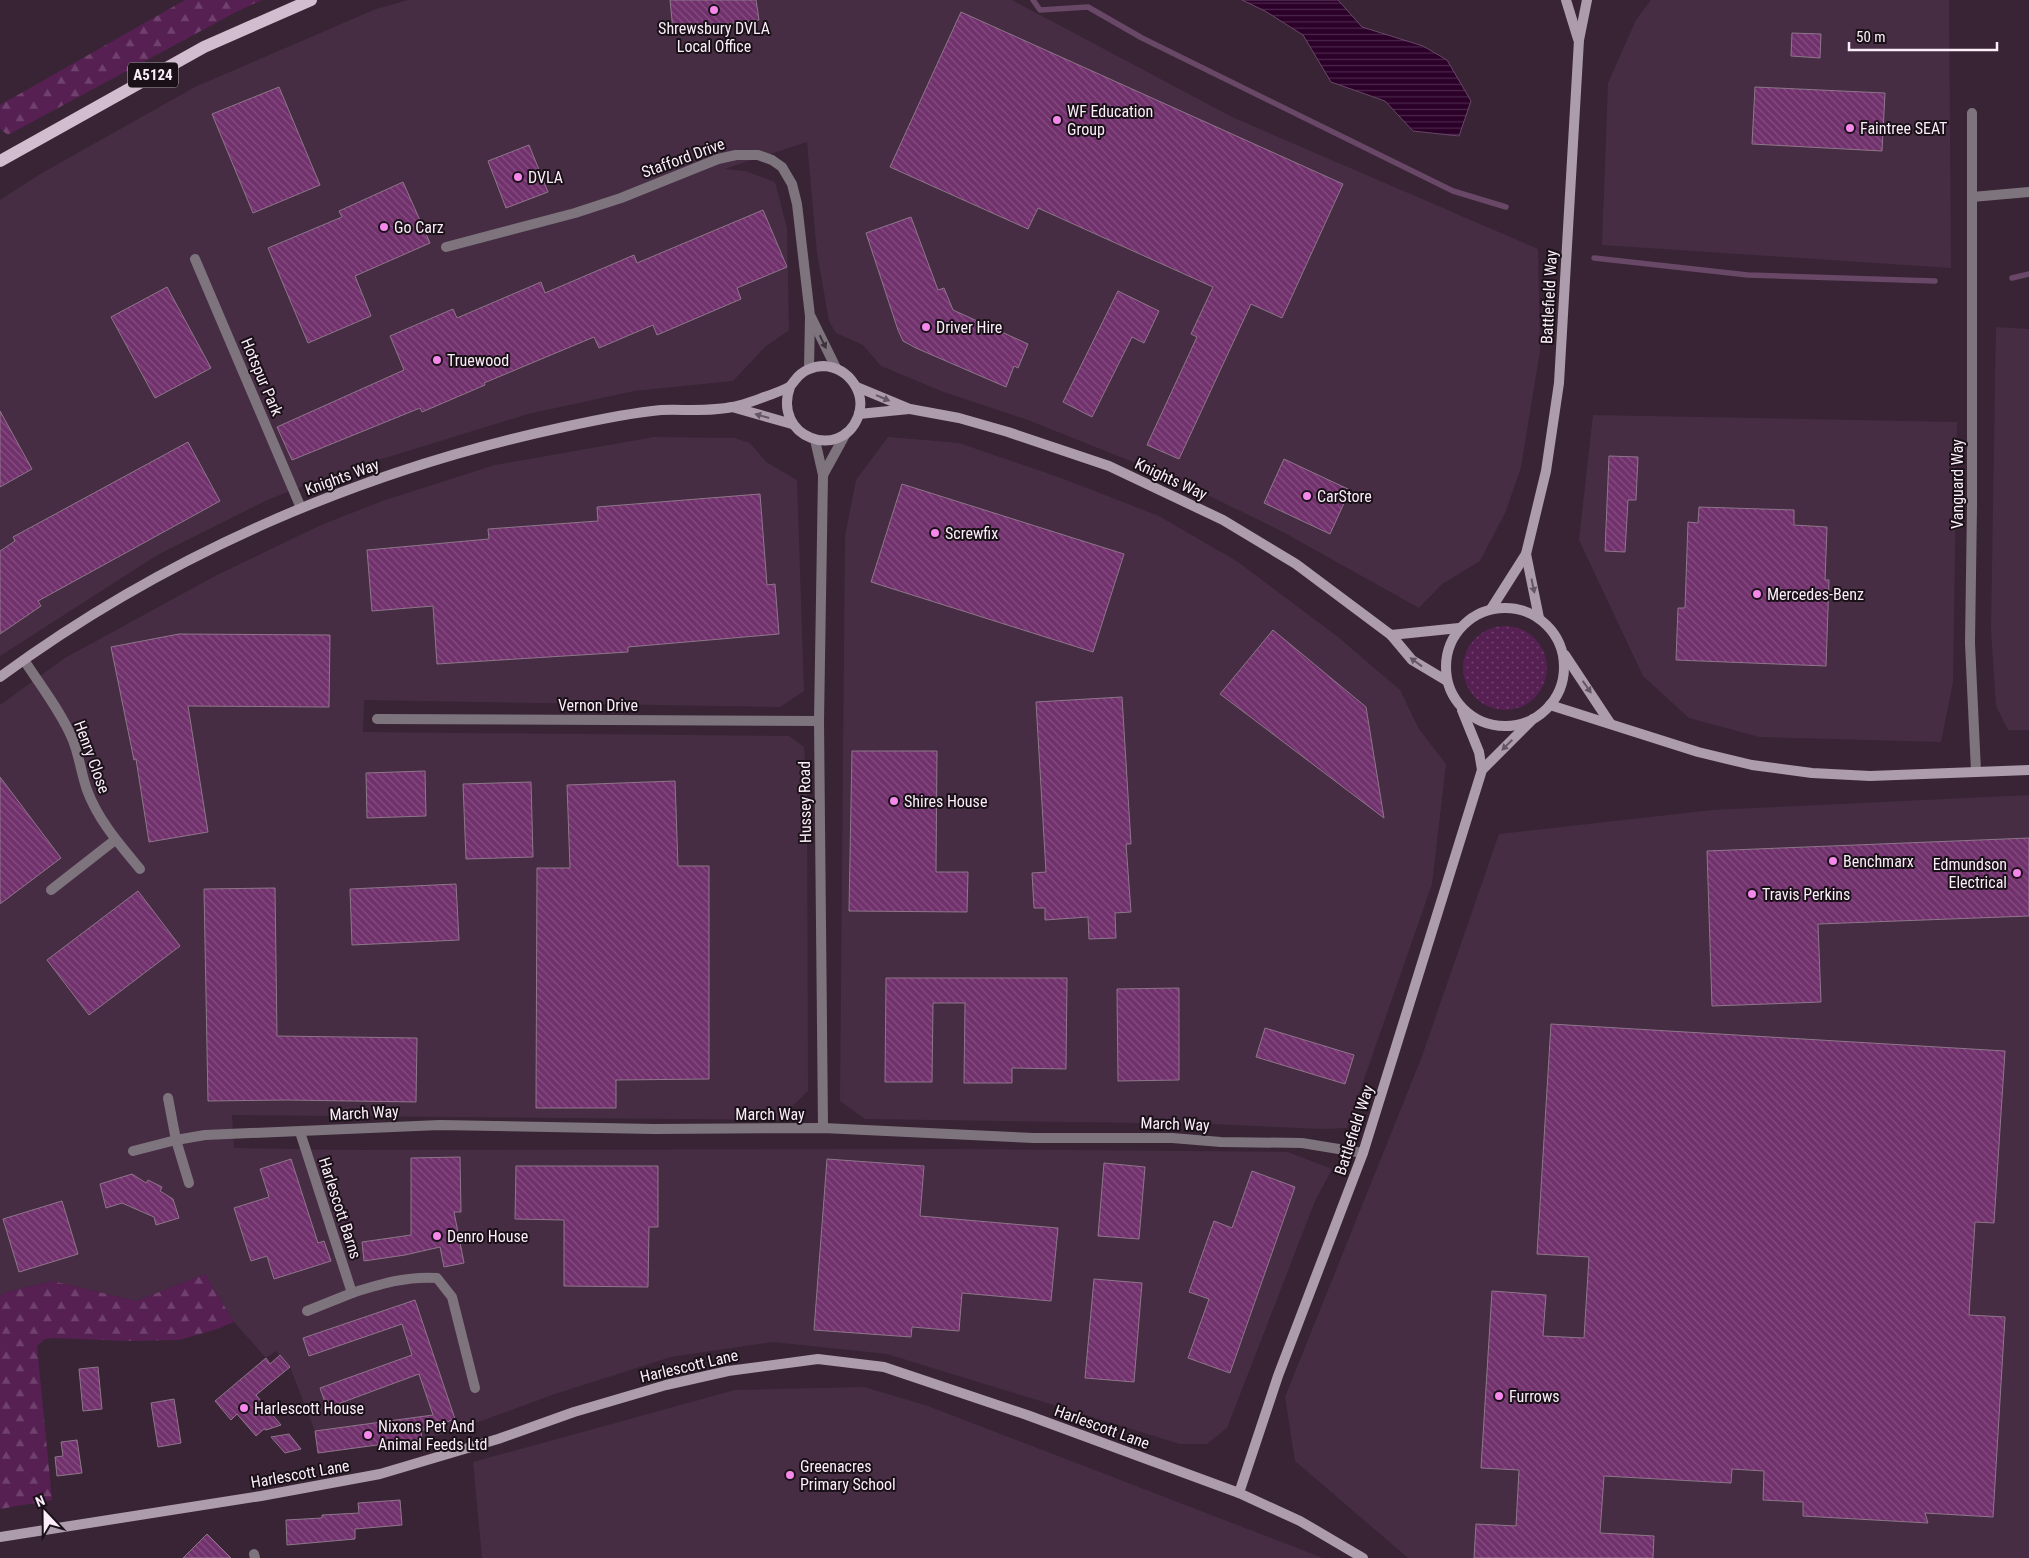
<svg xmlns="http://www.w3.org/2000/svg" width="2029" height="1558" viewBox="0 0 2029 1558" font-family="'Roboto Condensed',sans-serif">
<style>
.built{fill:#462d43}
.grass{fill:url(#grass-dots)}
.forest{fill:url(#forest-firs)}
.water{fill:url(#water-rules);stroke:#694767}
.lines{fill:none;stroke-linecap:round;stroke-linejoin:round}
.stream{stroke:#694767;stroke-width:5.5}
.building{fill:url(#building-back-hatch);stroke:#8e768a}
.street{stroke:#7e747d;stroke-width:10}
.secondary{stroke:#ad9cab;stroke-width:10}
.primary{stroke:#d2bccf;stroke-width:12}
.oneway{fill:#3d343b}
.oneway2{fill:#645662}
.poi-dot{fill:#f688ec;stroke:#1a1118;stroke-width:2}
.labels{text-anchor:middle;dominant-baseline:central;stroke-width:4;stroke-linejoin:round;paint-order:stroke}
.shield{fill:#1a1118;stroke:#b8abb6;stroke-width:1}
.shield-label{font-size:15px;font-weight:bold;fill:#fbedf9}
.poi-label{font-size:16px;fill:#fbedf9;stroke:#1a1118;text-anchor:start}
.street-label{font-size:16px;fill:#fbedf9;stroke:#1a1118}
</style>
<defs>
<pattern id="grass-dots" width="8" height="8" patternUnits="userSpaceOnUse" patternTransform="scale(1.25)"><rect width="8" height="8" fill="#562052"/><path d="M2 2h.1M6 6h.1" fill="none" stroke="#6f416c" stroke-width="1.8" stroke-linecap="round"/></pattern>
<pattern id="forest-firs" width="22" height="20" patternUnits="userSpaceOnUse" patternTransform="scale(1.25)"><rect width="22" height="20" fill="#562052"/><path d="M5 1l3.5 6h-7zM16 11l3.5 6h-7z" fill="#6f416c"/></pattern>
<pattern id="water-rules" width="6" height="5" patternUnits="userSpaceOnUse" patternTransform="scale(1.25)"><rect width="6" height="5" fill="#2b0029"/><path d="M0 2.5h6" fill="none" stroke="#4b2649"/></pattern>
<pattern id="building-back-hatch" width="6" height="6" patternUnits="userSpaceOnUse" patternTransform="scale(1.25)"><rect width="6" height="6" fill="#71316c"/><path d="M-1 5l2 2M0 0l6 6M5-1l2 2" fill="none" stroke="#864f82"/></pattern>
</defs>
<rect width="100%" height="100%" fill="#382435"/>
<g class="built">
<path d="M408 0H1012L1232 117 1538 249 1540 351 1521 467 1506 511 1480 561 1442 584 1419 608 1283 532 1173 478 1028 420 941 391 881 366 863 345 836 333 829 321 817 253 807 142 724 169 745 171 775 182 787 228 789 330 765 347 733 381 634 391 528 414 343 471 267 500 159 554 0 656V200L42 173 195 87 376 9Z"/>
<path d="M1651 0H1949L1951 268 1602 245 1608 83 1636 20Z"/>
<path d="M1996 327 2029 329V730H2008L1996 706 1991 630Z"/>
<path d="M1593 415 1957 422 1953 682 1941 742 1759 737 1689 718 1643 676 1579 540Z"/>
<path d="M654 437 735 438 750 443 766 462 797 480 804 691 780 707 364 700 363 732 789 736 804 747 807 785 808 1091 778 1120 232 1115 234 1148 344 1150 960 1149 1288 1152 1332 1169 1315 1201 1227 1428 1207 1444H1180L887 1354 773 1342 671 1357 555 1394 448 1433 422 1439 318 1453 315 1431 290 1367 276 1351 266 1358 234 1322 205 1274 136 1301 53 1281 6 1292 0 1296V705L65 658 217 575 321 525 385 500 495 465Z"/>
<path d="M888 437 959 443 1061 478 1159 516 1238 562 1338 637 1400 690 1419 729 1446 764 1432 884 1347 1128 1322 1129 1212 1124 865 1119 840 1101 845 536 856 480Z"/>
<path d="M2029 795V1558H1408L1295 1461 1285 1397 1421 1059 1499 834 1712 810Z"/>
<path d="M864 1387 928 1406 1323 1558H482L473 1462 735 1390Z"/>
</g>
<circle class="grass" cx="1505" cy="668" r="42"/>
<g class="forest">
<path d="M185 0H262L236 12 8 135 0 129V105Z"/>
<path d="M205 1274 234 1322 214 1330 179 1340 126 1341 54 1338 45 1339 37 1346 52 1500 0 1509V1296L6 1292 53 1281 136 1301Z"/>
</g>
<path class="water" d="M1242 0H1338L1362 27 1423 46 1447 60 1471 101 1459 136 1413 131 1385 101 1331 82 1303 35 1265 11Z"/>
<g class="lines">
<g class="stream">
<path d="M1033 0 1040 10 1088 7 1142 38 1453 191 1506 207"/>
<path d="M1594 258 1748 275 1935 281"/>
<path d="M2012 278 2029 274"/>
</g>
</g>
<g class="building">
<path d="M670 0H756L759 20 673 30Z"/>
<path d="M961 12 1343 184 1282 318 1251 304 1179 459 1147 445 1197 337 1191 334 1213 287 1038 208 1028 229 890 167Z"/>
<path d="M1792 33 1821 34 1820 58 1791 56Z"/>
<path d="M279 87 320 185 253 213 212 114Z"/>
<path d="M1755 87 1885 93 1882 151 1752 144Z"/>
<path d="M529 145 548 192 506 208 488 161Z"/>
<path d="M403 182 430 243 355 276 371 316 308 343 268 248 342 217 339 211Z"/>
<path d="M763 210 787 267 737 288 741 299 657 335 653 325 599 348 594 337 484 383 485 385 422 412 420 408 292 460 277 427 404 370 390 336 453 309 457 318 541 282 545 293 634 255 637 263Z"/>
<path d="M911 217 938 290 944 288 953 310 1028 344 1018 368 1014 366 1006 387 916 348 903 341 898 330 866 233Z"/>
<path d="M167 287 211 368 155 398 111 317Z"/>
<path d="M1118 291 1159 311 1144 343 1132 337 1092 417 1063 402Z"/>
<path d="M0 411 32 469 0 487Z"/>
<path d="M188 442 220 501 38 601 41 606 0 634V551L15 541 13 537Z"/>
<path d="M1609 456 1638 457 1636 500H1628L1625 552 1605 551Z"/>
<path d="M1284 459 1350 490 1330 534 1264 503Z"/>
<path d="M902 484 1124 554 1093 652 871 582Z"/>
<path d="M760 494 767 585 775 584 779 634 628 647V652L437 664 433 606 372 611 367 550 489 539 488 529 598 521 597 507Z"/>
<path d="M1699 507 1794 510V525L1827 527 1825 580H1829L1826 666 1676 660 1678 608H1685L1688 522 1698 523Z"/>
<path d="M1273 630 1366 707 1384 818 1220 694Z"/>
<path d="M179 634 330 635 329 707 188 706 208 832 149 842 136 759 134 760 111 647Z"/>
<path d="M1122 697 1131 844H1126L1131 912 1115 913 1116 938 1089 939 1088 917 1045 920V908H1034L1032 873 1046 872 1036 702Z"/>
<path d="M852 751H937L936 872H968L967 912 849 911Z"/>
<path d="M425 771 426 816 367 818 366 773Z"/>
<path d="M0 777 61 858 0 904Z"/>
<path d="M675 781 678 866H709V1079L616 1080V1108H536L537 868H570L567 785Z"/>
<path d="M531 782 533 857 466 859 463 784Z"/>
<path d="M2029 838V916L1818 924 1821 1002 1712 1006 1707 851Z"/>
<path d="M456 884 459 940 352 945 350 889Z"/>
<path d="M275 888 277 1036 417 1038 416 1102 287 1100 208 1101 204 889Z"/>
<path d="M138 891 180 946 89 1015 47 960Z"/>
<path d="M886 978H1067L1066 1069 1012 1068V1083H964L965 1003H933L932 1082H885Z"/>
<path d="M1179 988V1080L1118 1081 1117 989Z"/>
<path d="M1551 1024 2005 1051 1994 1223 1975 1222 1969 1315 2005 1317 1993 1517 1925 1513 1928 1523 1803 1516V1502L1763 1500 1764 1471 1732 1469 1731 1483 1604 1476 1600 1533 1654 1536 1653 1558H1474L1476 1524 1516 1526 1519 1470 1481 1468 1492 1291 1546 1295 1543 1336 1584 1338 1589 1257 1537 1254Z"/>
<path d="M1265 1028 1354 1055 1345 1084 1256 1057Z"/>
<path d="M460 1157 461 1212H454L464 1263 444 1267 440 1247 405 1255 364 1261 362 1242 411 1235V1158Z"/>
<path d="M291 1159 318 1243 324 1241 331 1261 274 1279 267 1256 251 1261 234 1208 269 1197 260 1169Z"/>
<path d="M827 1159 924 1166 920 1216 1058 1228 1051 1301 962 1293 959 1331 912 1327 911 1337 814 1330Z"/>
<path d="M1104 1163 1145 1167 1139 1239 1098 1236Z"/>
<path d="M516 1166H658V1227H649L648 1287 564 1286V1220L515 1219Z"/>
<path d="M1252 1171 1295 1187 1230 1373 1188 1358 1209 1299 1189 1292 1214 1221 1232 1228Z"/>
<path d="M132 1174 146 1183 148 1180 162 1187 160 1191 173 1199 179 1218 156 1225 154 1217 122 1203 106 1208 100 1184Z"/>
<path d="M62 1201 78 1254 19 1272 3 1219Z"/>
<path d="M1094 1279 1142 1283 1134 1382 1085 1378Z"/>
<path d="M415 1300 455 1419 421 1431 422 1439 318 1453 315 1431 433 1415 419 1374 327 1408 320 1388 412 1355 402 1324 309 1356 303 1338Z"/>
<path d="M280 1355 290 1367 256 1395 281 1425 266 1430 264 1429 256 1436 237 1414 231 1420 215 1401 266 1358 270 1364Z"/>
<path d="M98 1367 102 1409 83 1411 79 1369Z"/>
<path d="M174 1399 181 1443 158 1447 151 1403Z"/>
<path d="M289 1434 301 1449 285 1453 271 1437Z"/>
<path d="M77 1440 82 1473 57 1476 55 1457 63 1456 61 1442Z"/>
<path d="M400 1500 402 1525 355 1529V1539L287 1545 286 1520 322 1518V1515L359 1513 358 1503Z"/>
<path d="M207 1534 231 1558H183Z"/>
</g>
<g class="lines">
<g class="street">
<path d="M1972 113V507L1970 643 1976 771"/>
<path d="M1972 197 2029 192"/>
<path d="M446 247 575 213 621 198 718 159 736 155H758L772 160 782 167 792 184 797 204 810 316 809 369"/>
<path d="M195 259 301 508"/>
<path d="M811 317 836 368"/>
<path d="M815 440 823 475 819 721 823 1128"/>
<path d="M823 475 846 433"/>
<path d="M24 660C40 685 60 710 72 738 79 754 81 773 87 790 98 820 120 845 140 869"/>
<path d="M377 719 819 721"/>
<path d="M51 890 115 840"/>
<path d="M168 1098 176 1140 189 1183"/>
<path d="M300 1132 352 1293C381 1284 406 1276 437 1278L452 1297 475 1388"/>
<path d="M133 1151 176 1140 205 1135 440 1125 654 1129 823 1128 1034 1138H1172L1221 1142 1302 1143 1363 1153"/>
<path d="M307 1311 352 1293"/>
<path d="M254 1554 255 1558"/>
</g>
<g class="secondary">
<path d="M1566 0 1578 39"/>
<path d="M857 387 910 409 959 418 1008 432 1109 466 1223 520 1296 564 1391 635 1412 660 1447 681"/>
<path d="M732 407 792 424"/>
<path d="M859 414 909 409"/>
<path d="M1526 554 1539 618"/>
<circle cx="1505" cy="667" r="59"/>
<path d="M1491 609 1526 554 1546 471 1559 383 1579 40 1587 0"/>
<path d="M1391 635 1459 628"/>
<path d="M1565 655 1610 723"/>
<path d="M0 677C167 554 362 470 564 427 596 420 629 413 661 410 683 409 710 412 732 407 741 406 782 391 789 387 791 386 794 381 796 379 802 371 813 366 824 366 849 368 867 393 858 417 840 462 772 437 790 387"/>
<path d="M1550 705 1698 752 1752 765 1812 773 1870 776 2029 770"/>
<path d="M1462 710 1479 752 1482 770"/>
<path d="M1239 1493 1278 1376 1363 1153 1482 770 1533 719"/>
<path d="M0 1537 261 1496 380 1474 498 1439 574 1412 666 1385 728 1371 818 1359 884 1367 1027 1415 1239 1493 1300 1521 1363 1558"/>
</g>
<path class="primary" d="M0 161 204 47 311 0"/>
</g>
<defs><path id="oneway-solid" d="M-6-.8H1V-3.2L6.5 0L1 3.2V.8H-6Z" transform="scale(1.25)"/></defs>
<use class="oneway" href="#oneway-solid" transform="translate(823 342) rotate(64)"/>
<g class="oneway2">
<use href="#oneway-solid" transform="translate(883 398) rotate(23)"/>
<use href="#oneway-solid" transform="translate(762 416) rotate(-164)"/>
<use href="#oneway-solid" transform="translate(1533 586) rotate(78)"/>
<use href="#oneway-solid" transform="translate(1416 662) rotate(-144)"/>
<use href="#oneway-solid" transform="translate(1587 687) rotate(55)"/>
<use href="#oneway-solid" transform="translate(1507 745) rotate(135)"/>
</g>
<g class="poi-dot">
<circle cx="714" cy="10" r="5"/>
<circle cx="1057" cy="120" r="5"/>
<circle cx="1850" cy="128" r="5"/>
<circle cx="518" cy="177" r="5"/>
<circle cx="384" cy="227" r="5"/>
<circle cx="926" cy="327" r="5"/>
<circle cx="437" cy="360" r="5"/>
<circle cx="1307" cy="496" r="5"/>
<circle cx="935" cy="533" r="5"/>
<circle cx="1757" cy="594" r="5"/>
<circle cx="894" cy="801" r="5"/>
<circle cx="1833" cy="861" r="5"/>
<circle cx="2017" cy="873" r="5"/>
<circle cx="1752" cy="894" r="5"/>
<circle cx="437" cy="1236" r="5"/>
<circle cx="1499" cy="1396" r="5"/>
<circle cx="244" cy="1408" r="5"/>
<circle cx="368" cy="1435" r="5"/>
<circle cx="790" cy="1475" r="5"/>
</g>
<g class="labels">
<rect class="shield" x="128" y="62.5" width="50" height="25" rx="4"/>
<g class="shield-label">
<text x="153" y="75">A5124</text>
</g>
<g class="poi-label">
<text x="714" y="28" text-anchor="middle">Shrewsbury DVLA<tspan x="714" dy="18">Local Office</tspan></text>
<text x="1067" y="111">WF Education<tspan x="1067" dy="18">Group</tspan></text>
<text x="1860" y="128">Faintree SEAT</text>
<text x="528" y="177">DVLA</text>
<text x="394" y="227">Go Carz</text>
<text x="936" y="327">Driver Hire</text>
<text x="447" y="360">Truewood</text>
<text x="1317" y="496">CarStore</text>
<text x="945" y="533">Screwfix</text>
<text x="1767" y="594">Mercedes-Benz</text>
<text x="904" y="801">Shires House</text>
<text x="1843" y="861">Benchmarx</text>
<text x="2007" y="864" text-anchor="end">Edmundson<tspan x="2007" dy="18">Electrical</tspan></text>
<text x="1762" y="894">Travis Perkins</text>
<text x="447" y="1236">Denro House</text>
<text x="1509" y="1396">Furrows</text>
<text x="254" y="1408">Harlescott House</text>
<text x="378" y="1426">Nixons Pet And<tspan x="378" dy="18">Animal Feeds Ltd</tspan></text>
<text x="800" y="1466">Greenacres<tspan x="800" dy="18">Primary School</tspan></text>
</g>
<g class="street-label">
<text transform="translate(683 158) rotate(-20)">Stafford Drive</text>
<text transform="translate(1549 297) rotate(-87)">Battlefield Way</text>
<text transform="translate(262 377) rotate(67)">Hotspur Park</text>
<text transform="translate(342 477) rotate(-20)">Knights Way</text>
<text transform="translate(1171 479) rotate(25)">Knights Way</text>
<text transform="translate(1957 484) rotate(-90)">Vanguard Way</text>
<text x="598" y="705">Vernon Drive</text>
<text transform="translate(92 757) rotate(70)">Henry Close</text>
<text transform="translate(805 802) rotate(-91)">Hussey Road</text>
<text transform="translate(364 1113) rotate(-3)">March Way</text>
<text x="770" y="1114">March Way</text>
<text transform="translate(1175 1124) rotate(2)">March Way</text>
<text transform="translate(1354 1130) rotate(-72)">Battlefield Way</text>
<text transform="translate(340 1208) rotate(72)">Harlescott Barns</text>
<text transform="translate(689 1366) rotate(-13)">Harlescott Lane</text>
<text transform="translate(1102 1427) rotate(20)">Harlescott Lane</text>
<text transform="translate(300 1474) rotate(-10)">Harlescott Lane</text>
</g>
</g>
<g transform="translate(45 1513) rotate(338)" stroke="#1a1118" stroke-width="4" paint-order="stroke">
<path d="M0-4L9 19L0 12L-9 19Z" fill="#fbedf9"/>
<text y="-8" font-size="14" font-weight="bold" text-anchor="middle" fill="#fbedf9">N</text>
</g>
<path d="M1849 42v8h148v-8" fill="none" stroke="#fbedf9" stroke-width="2.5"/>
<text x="1856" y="42" font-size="15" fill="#fbedf9" stroke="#1a1118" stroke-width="4" paint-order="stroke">50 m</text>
</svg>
